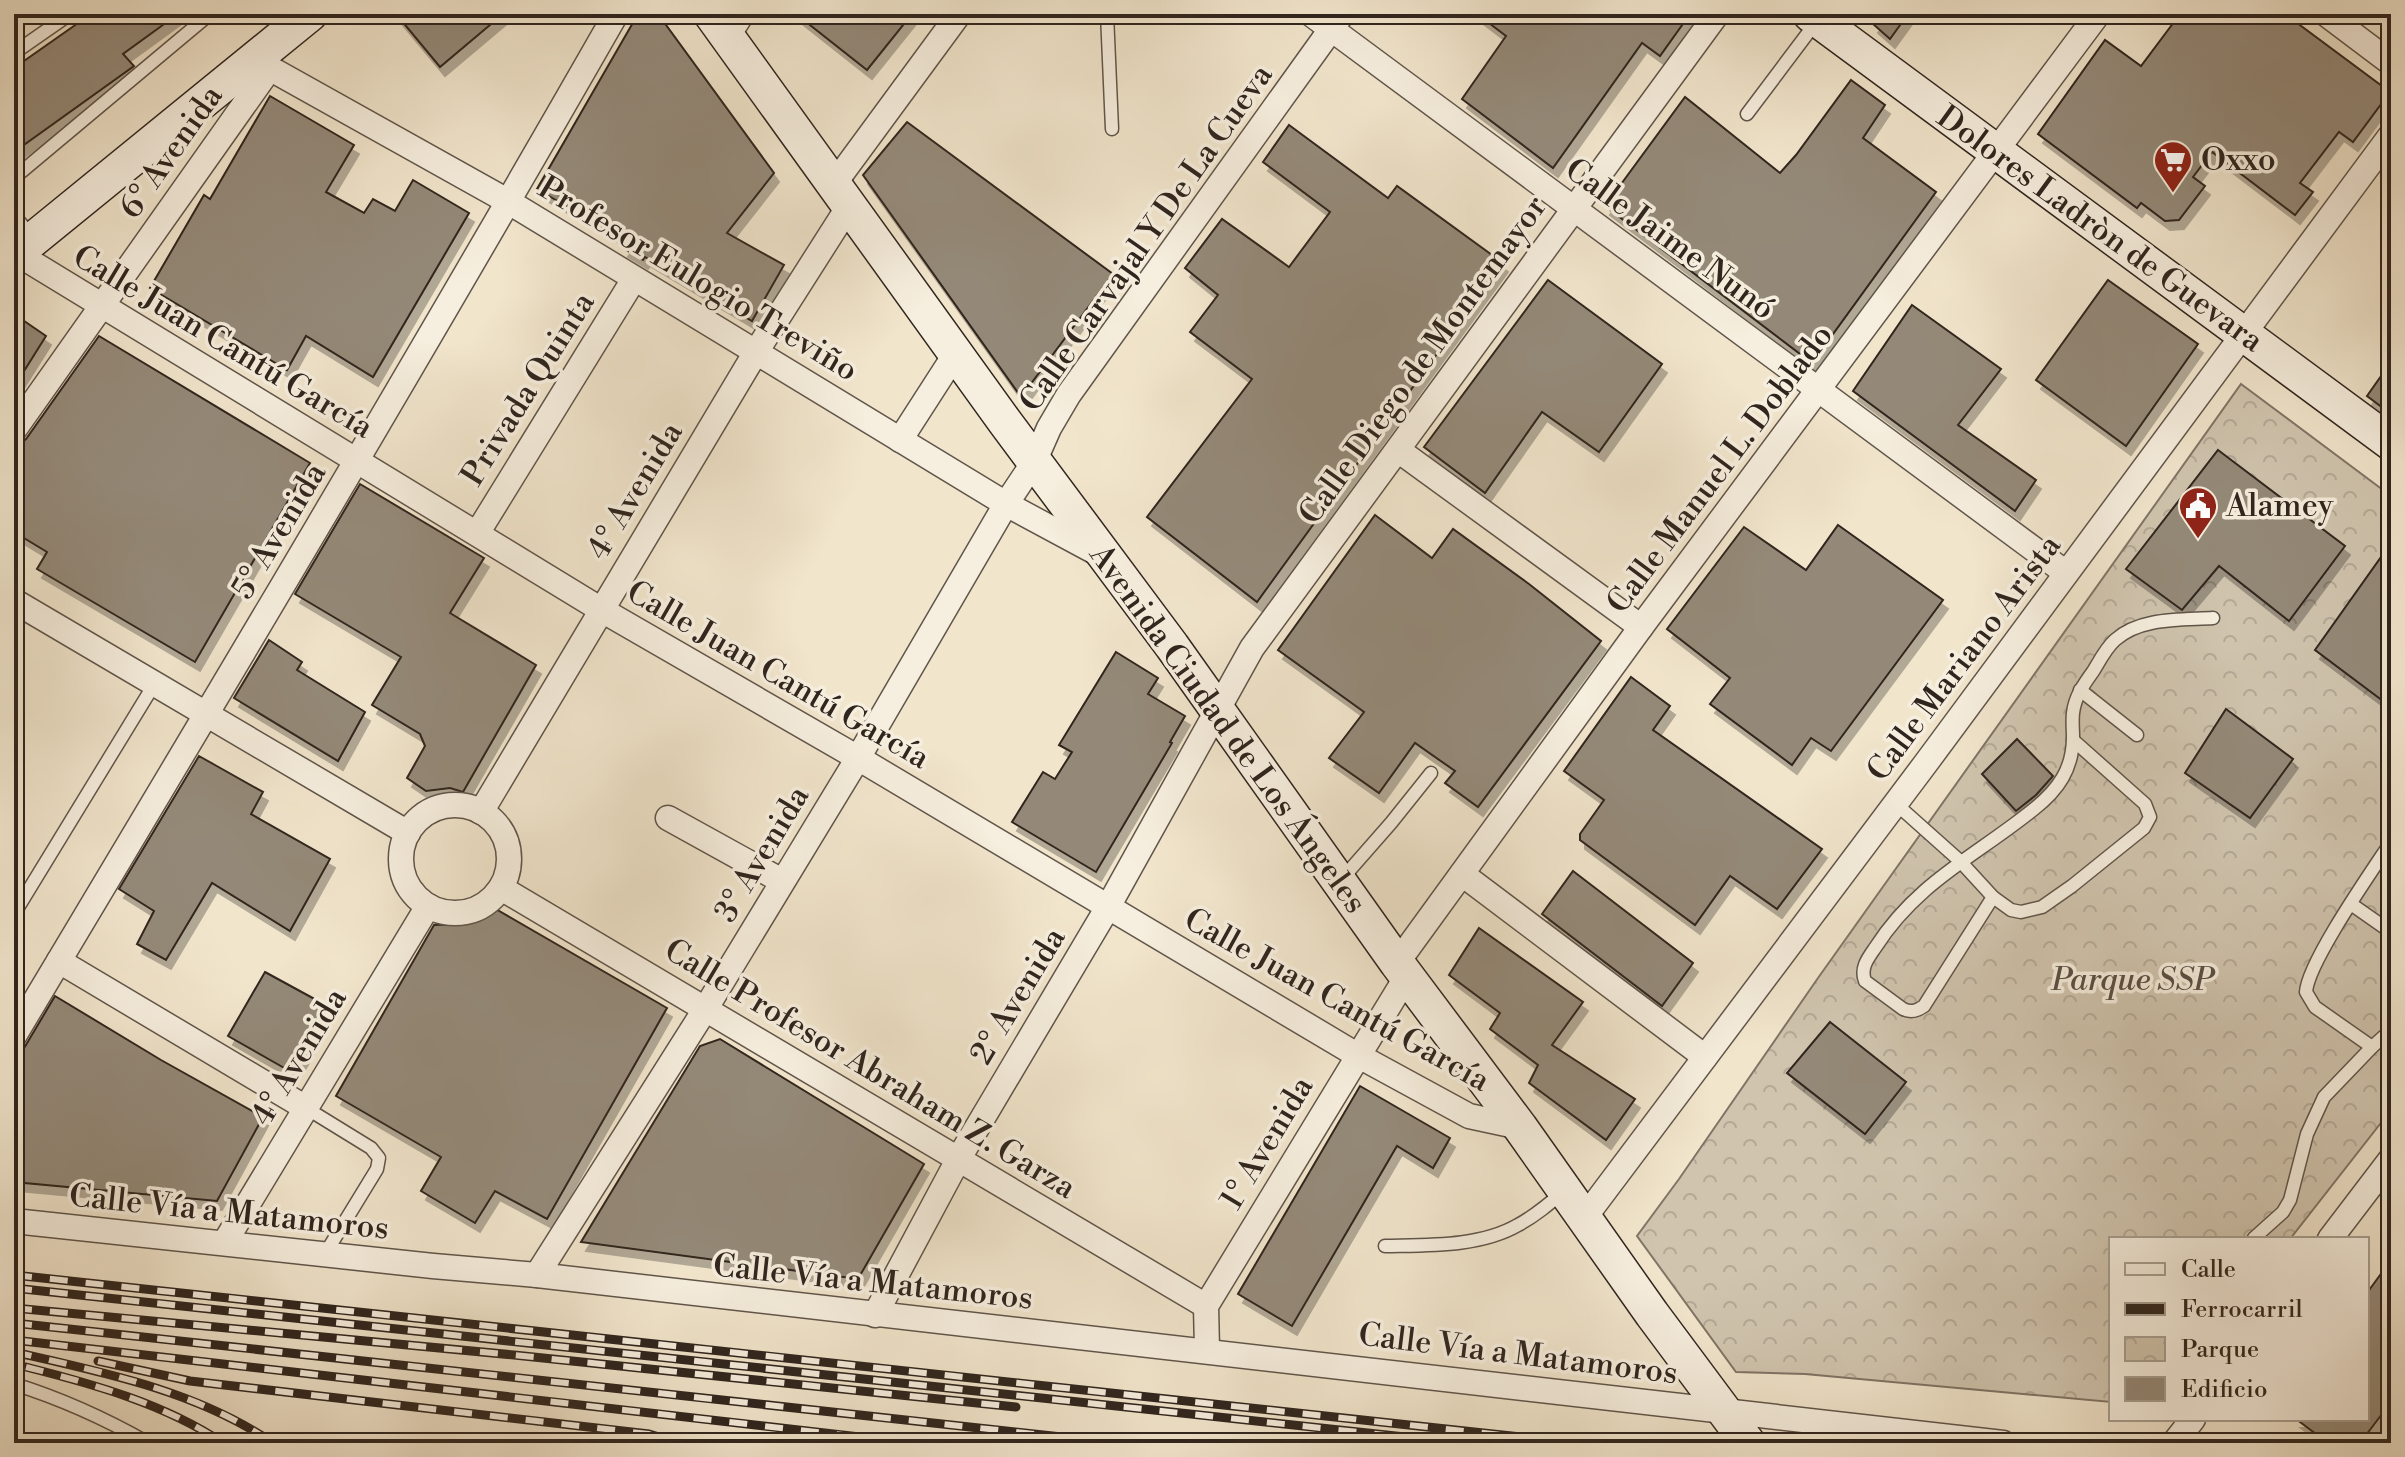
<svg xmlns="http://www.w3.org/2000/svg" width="2405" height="1457" viewBox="0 0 2405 1457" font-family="'Libre Bodoni',serif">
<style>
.park{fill:url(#park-crowns);stroke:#807466;stroke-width:2}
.building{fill:#948978;stroke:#30251e;stroke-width:2;filter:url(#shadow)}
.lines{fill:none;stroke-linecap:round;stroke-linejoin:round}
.lane-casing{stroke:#60554a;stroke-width:15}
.street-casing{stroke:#60554a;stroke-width:27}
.secondary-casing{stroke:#30251e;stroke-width:37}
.lane{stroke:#f6eede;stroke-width:12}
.street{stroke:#f6eede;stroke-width:24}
.secondary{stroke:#f6eede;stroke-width:34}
.rail-casing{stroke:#30251e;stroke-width:9}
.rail{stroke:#f6eede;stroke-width:6;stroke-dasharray:18;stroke-linecap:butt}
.labels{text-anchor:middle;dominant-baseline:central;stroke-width:7;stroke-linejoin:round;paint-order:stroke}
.street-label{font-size:32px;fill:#30251e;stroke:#f6eede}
.poi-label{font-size:32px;fill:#30251e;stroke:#f6eede;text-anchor:start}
.park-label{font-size:32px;font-style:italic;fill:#584d42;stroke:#f6eede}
</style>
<defs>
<pattern id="park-crowns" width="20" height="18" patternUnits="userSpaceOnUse" patternTransform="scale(2)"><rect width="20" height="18" fill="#d0c4ae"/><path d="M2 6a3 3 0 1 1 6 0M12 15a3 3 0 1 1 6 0" fill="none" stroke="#b3a895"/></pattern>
<filter id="shadow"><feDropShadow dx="5" dy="9" stdDeviation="0" flood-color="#0004"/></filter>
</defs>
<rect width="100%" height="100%" fill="#f1e5cc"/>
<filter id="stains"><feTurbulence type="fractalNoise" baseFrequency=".0025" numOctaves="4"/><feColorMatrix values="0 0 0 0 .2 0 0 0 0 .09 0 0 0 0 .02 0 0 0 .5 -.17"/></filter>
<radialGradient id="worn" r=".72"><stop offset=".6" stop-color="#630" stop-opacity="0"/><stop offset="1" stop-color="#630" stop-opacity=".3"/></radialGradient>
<path class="park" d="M2241 384 2391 496V1110L2290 1239H2111V1402L1805 1374 1736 1372 1637 1236 1679 1179 1818 978Z"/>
<g class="building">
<path d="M91 14H178L123 54 134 66 14 152V68Z"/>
<path d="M396 14H503L440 67Z"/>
<path d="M638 14H658L774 173 727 233 784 265 752 321 645 257 643 260 623 248 627 242 537 189Z"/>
<path d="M796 14H912L867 70Z"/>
<path d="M1477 14H1690L1660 56 1642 43 1553 168 1462 99 1506 36Z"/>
<path d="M1881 14H1908L1890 39 1873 24Z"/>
<path d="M2180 14H2285L2390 92 2353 142 2339 132 2300 183 2313 192 2295 215 2212 152 2193 177 2205 186 2179 220 2165 221 2141 203 2137 208 2038 134 2105 40 2141 66Z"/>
<path d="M1851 80 1885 105 1863 138 1936 192 1812 363 1605 206 1685 97 1780 173 1796 155Z"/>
<path d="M270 96 354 145 326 192 364 213 373 199 395 211 413 180 469 213 373 377 306 336 287 370 150 288 204 195 210 199Z"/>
<path d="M907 122 1113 274 1021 397 863 175Z"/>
<path d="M1289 125 1388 198 1397 186 1503 263 1257 602 1147 517 1252 379 1190 332 1218 295 1185 268 1222 219 1289 267 1330 212 1263 162Z"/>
<path d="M1548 280 1662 364 1599 452 1542 412 1485 493 1424 447Z"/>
<path d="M2108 280 2198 344 2126 446 2036 380Z"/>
<path d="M1912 305 2001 369 1958 425 2036 480 2015 511 1853 391Z"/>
<path d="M14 314 46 336 14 387Z"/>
<path d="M99 336 310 463 195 662 37 569 47 552 14 532V449L26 439Z"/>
<path d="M2391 362V414L2367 396Z"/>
<path d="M2218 450 2345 546 2289 621 2219 566 2182 610 2126 569Z"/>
<path d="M360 484 484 558 450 613 536 665 463 792 450 788 426 791 407 778 425 746 420 734 372 705 401 657 295 594Z"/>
<path d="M1375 515 1432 558 1453 529 1529 584 1601 641 1478 807 1445 783 1455 771 1415 743 1379 793 1329 758 1364 712 1278 650Z"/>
<path d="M1838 525 1943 600 1831 751 1811 738 1792 765 1710 704 1730 678 1667 629 1744 527 1806 570Z"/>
<path d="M2391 543V707L2315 650Z"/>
<path d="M269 640 302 662 297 670 365 712 338 761 234 698Z"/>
<path d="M1116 652 1158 678 1148 694 1185 716 1170 742 1172 743 1096 872 1012 822 1043 772 1055 779 1072 752 1059 745Z"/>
<path d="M1631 677 1670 706 1653 730 1822 849 1777 909 1730 876 1695 925 1580 840V834L1604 800 1564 771Z"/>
<path d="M2226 709 2293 759 2250 818 2185 773Z"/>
<path d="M2017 739 2053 776 2036 795 2016 811 1982 774Z"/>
<path d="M199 756 263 792 251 814 330 859 290 931 212 883 166 960 137 944 154 911 119 889Z"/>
<path d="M1573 871 1693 963 1662 1006 1542 914Z"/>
<path d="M494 908 667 1008 547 1219 495 1191 475 1223 421 1191 441 1157 336 1096 434 925 460 924 487 915Z"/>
<path d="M1479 928 1583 1002 1552 1045 1635 1099 1606 1140 1529 1083 1538 1065 1490 1029 1500 1013 1449 975Z"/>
<path d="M265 972 331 1008 293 1073 228 1036Z"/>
<path d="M55 996 161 1060 263 1117 217 1201 14 1182V1065Z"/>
<path d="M1830 1022 1906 1082 1865 1134 1787 1073Z"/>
<path d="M720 1039 924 1164 858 1279 581 1242 700 1046Z"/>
<path d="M1360 1086 1450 1138 1433 1168 1397 1146 1292 1326 1238 1294Z"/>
<path d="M2391 1260V1402L2360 1443H2328L2296 1419H2367V1293Z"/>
</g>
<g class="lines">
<g class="lane-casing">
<g id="lane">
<path d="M1107 14 1112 129"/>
<path d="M733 39 749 14"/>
<path d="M14 53 70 14"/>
<path d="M1747 114 1817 21"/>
<path d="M14 178 210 14"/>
<path d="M14 215 32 237"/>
<path d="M2080 690 2137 735"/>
<path d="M1895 803 1960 861 1993 897 2011 910 2021 912 2042 907 2072 886 2144 828 2150 817 2145 804 2073 740"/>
<path d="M2391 842C2372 871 2308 962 2306 992L2315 1007 2372 1047 2391 1030"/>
<path d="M1341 880 1391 823 1431 773"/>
<path d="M1993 897 1924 1006C1917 1011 1911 1013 1903 1009L1865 981C1860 968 1868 958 1875 948 1917 882 1976 856 2034 809 2058 790 2073 769 2073 737 2073 729 2072 721 2073 713 2075 696 2084 684 2094 670 2100 660 2106 648 2115 640 2140 617 2182 620 2213 618"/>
<path d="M2351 904 2391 932"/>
<path d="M14 914 155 683"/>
<path d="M306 1108 371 1148 379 1158 377 1169 325 1254"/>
<path d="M2254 1238 2283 1212 2290 1200 2307 1134 2324 1097 2372 1047"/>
<path d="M1385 1246C1428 1245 1480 1247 1518 1225 1535 1216 1549 1204 1563 1192"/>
<path d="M14 1384C62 1399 104 1418 148 1443"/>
</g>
</g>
<g class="street-casing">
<g id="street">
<path d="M1311 14 2066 573"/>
<path d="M2326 14 2391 63"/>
<path d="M255 60 509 202 1006 504 1099 554"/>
<path d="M834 184 959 14"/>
<path d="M16 253 600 609 858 758 1357 1055 1469 1116 1520 1127"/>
<path d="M14 430 270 68"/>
<path d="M900 440 956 353"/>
<path d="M1398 450 1641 627"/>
<path d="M478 532 634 279"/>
<path d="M14 601 408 833"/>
<circle cx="455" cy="859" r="54"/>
<path d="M481 812 756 352 849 206"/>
<path d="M668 818 782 881"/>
<path d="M1462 874 1705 1057"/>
<path d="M501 888 1206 1306"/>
<path d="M59 961 306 1108"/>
<path d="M1397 963 1641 627 2098 14"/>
<path d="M14 1036C217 697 420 357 616 14"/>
<path d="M1585 1217 1926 763 2391 135"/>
<path d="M14 1221 433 1266 537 1275 2003 1443"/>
<path d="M2330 1239 2391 1159"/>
<path d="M225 1242 428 906"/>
<path d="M537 1275 706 1008 858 758 1006 504 1034 462 1049 428 1069 394 1342 14"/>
<path d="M875 1315 959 1158 1108 907 1252 648 1717 14"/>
<path d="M1207 1350 1206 1306 1407 976"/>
<path d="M2174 1443 2193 1419"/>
</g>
</g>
<g class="secondary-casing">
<g id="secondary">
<path d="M711 14 1005 422 1172 646 1397 963 1520 1127 1652 1314 1748 1443"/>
<path d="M1810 14 2391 443"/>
<path d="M14 255 310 14"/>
</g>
</g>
<use href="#lane" class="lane"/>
<use href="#street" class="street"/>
<use href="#secondary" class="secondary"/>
<g class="rail-casing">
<g id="rail">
<path d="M14 1275 1576 1443"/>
<path d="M14 1288 1461 1443"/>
<path d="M14 1308 514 1355 1016 1407"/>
<path d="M14 1323 1117 1443"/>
<path d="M14 1340 912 1443"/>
<path d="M14 1352C102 1372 197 1391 273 1443"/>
<path d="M98 1361 190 1381 649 1434 679 1443"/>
<path d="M26 1367C93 1384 165 1404 223 1443"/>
</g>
</g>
<use href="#rail" class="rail"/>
</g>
<defs>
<g id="supermarket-pin" transform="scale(2)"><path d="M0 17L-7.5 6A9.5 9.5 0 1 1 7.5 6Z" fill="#8f2418" stroke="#f6eede"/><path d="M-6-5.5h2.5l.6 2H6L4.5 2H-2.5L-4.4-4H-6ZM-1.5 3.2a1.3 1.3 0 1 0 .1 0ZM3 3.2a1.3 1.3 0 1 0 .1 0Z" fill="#fff"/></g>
<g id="civic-pin" transform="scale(2)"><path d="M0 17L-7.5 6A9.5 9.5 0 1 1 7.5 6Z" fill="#8f2418" stroke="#f6eede"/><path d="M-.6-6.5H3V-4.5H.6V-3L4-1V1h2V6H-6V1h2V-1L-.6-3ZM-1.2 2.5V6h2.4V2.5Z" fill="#fff"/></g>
</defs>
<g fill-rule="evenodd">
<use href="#supermarket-pin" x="2173" y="160"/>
<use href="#civic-pin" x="2198" y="506"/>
</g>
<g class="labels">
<g class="street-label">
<text transform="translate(171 152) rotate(-55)">6° Avenida</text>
<text transform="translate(2100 229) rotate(36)">Dolores Ladròn de Guevara</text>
<text transform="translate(1146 238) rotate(-55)">Calle Carvajal Y De La Cueva</text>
<text transform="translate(1670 239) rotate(36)">Calle Jaime Nunó</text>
<text transform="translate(698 279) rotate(31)">Profesor Eulogio Treviño</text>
<text transform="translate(223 342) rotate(31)">Calle Juan Cantú García</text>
<text transform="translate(1423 360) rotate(-54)">Calle Diego de Montemayor</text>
<text transform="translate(528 389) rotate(-58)">Privada Quinta</text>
<text transform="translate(1720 469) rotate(-53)">Calle Manuel L. Doblado</text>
<text transform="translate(635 491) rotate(-59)">4° Avenida</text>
<text transform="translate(279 531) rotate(-59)">5° Avenida</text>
<text transform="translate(1964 658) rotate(-53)">Calle Mariano Arista</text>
<text transform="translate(778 675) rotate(30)">Calle Juan Cantú García</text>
<text transform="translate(1228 729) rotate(54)">Avenida Ciudad de Los Ángeles</text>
<text transform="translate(762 854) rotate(-59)">3° Avenida</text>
<text transform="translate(1018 996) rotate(-59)">2° Avenida</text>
<text transform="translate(1337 1000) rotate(29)">Calle Juan Cantú García</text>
<text transform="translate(299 1057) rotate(-59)">4° Avenida</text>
<text transform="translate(870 1069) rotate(31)">Calle Profesor Abraham Z. Garza</text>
<text transform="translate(1267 1143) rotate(-59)">1° Avenida</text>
<text transform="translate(229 1212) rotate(6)">Calle Vía a Matamoros</text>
<text transform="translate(873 1282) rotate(6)">Calle Vía a Matamoros</text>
<text transform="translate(1518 1354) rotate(7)">Calle Vía a Matamoros</text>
</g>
<g class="poi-label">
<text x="2201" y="160">Oxxo</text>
<text x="2226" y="506">Alamey</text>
</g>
<g class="park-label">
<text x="2133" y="980">Parque SSP</text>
</g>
</g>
<rect width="2405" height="1457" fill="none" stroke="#f1e5cc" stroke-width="48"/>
<rect x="16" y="16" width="2373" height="1425" fill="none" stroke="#30251e" stroke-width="4"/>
<rect x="24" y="24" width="2357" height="1409" fill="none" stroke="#30251e" stroke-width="2"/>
<rect x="2109" y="1237" width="260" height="184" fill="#f6eede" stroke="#a79e91" stroke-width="2"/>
<rect x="2125" y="1263" width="40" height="12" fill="#f6eede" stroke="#a79e91" stroke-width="2"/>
<text x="2181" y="1277" font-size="24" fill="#30251e">Calle</text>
<rect x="2125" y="1303" width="40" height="12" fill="#30251e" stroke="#a79e91" stroke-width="2"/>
<text x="2181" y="1317" font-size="24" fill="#30251e">Ferrocarril</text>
<rect x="2125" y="1337" width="40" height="24" fill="url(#park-crowns)" stroke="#a79e91" stroke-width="2"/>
<text x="2181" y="1357" font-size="24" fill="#30251e">Parque</text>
<rect x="2125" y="1377" width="40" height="24" fill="#948978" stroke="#a79e91" stroke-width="2"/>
<text x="2181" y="1397" font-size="24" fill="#30251e">Edificio</text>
<rect width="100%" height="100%" filter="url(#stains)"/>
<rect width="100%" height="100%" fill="url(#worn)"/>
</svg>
